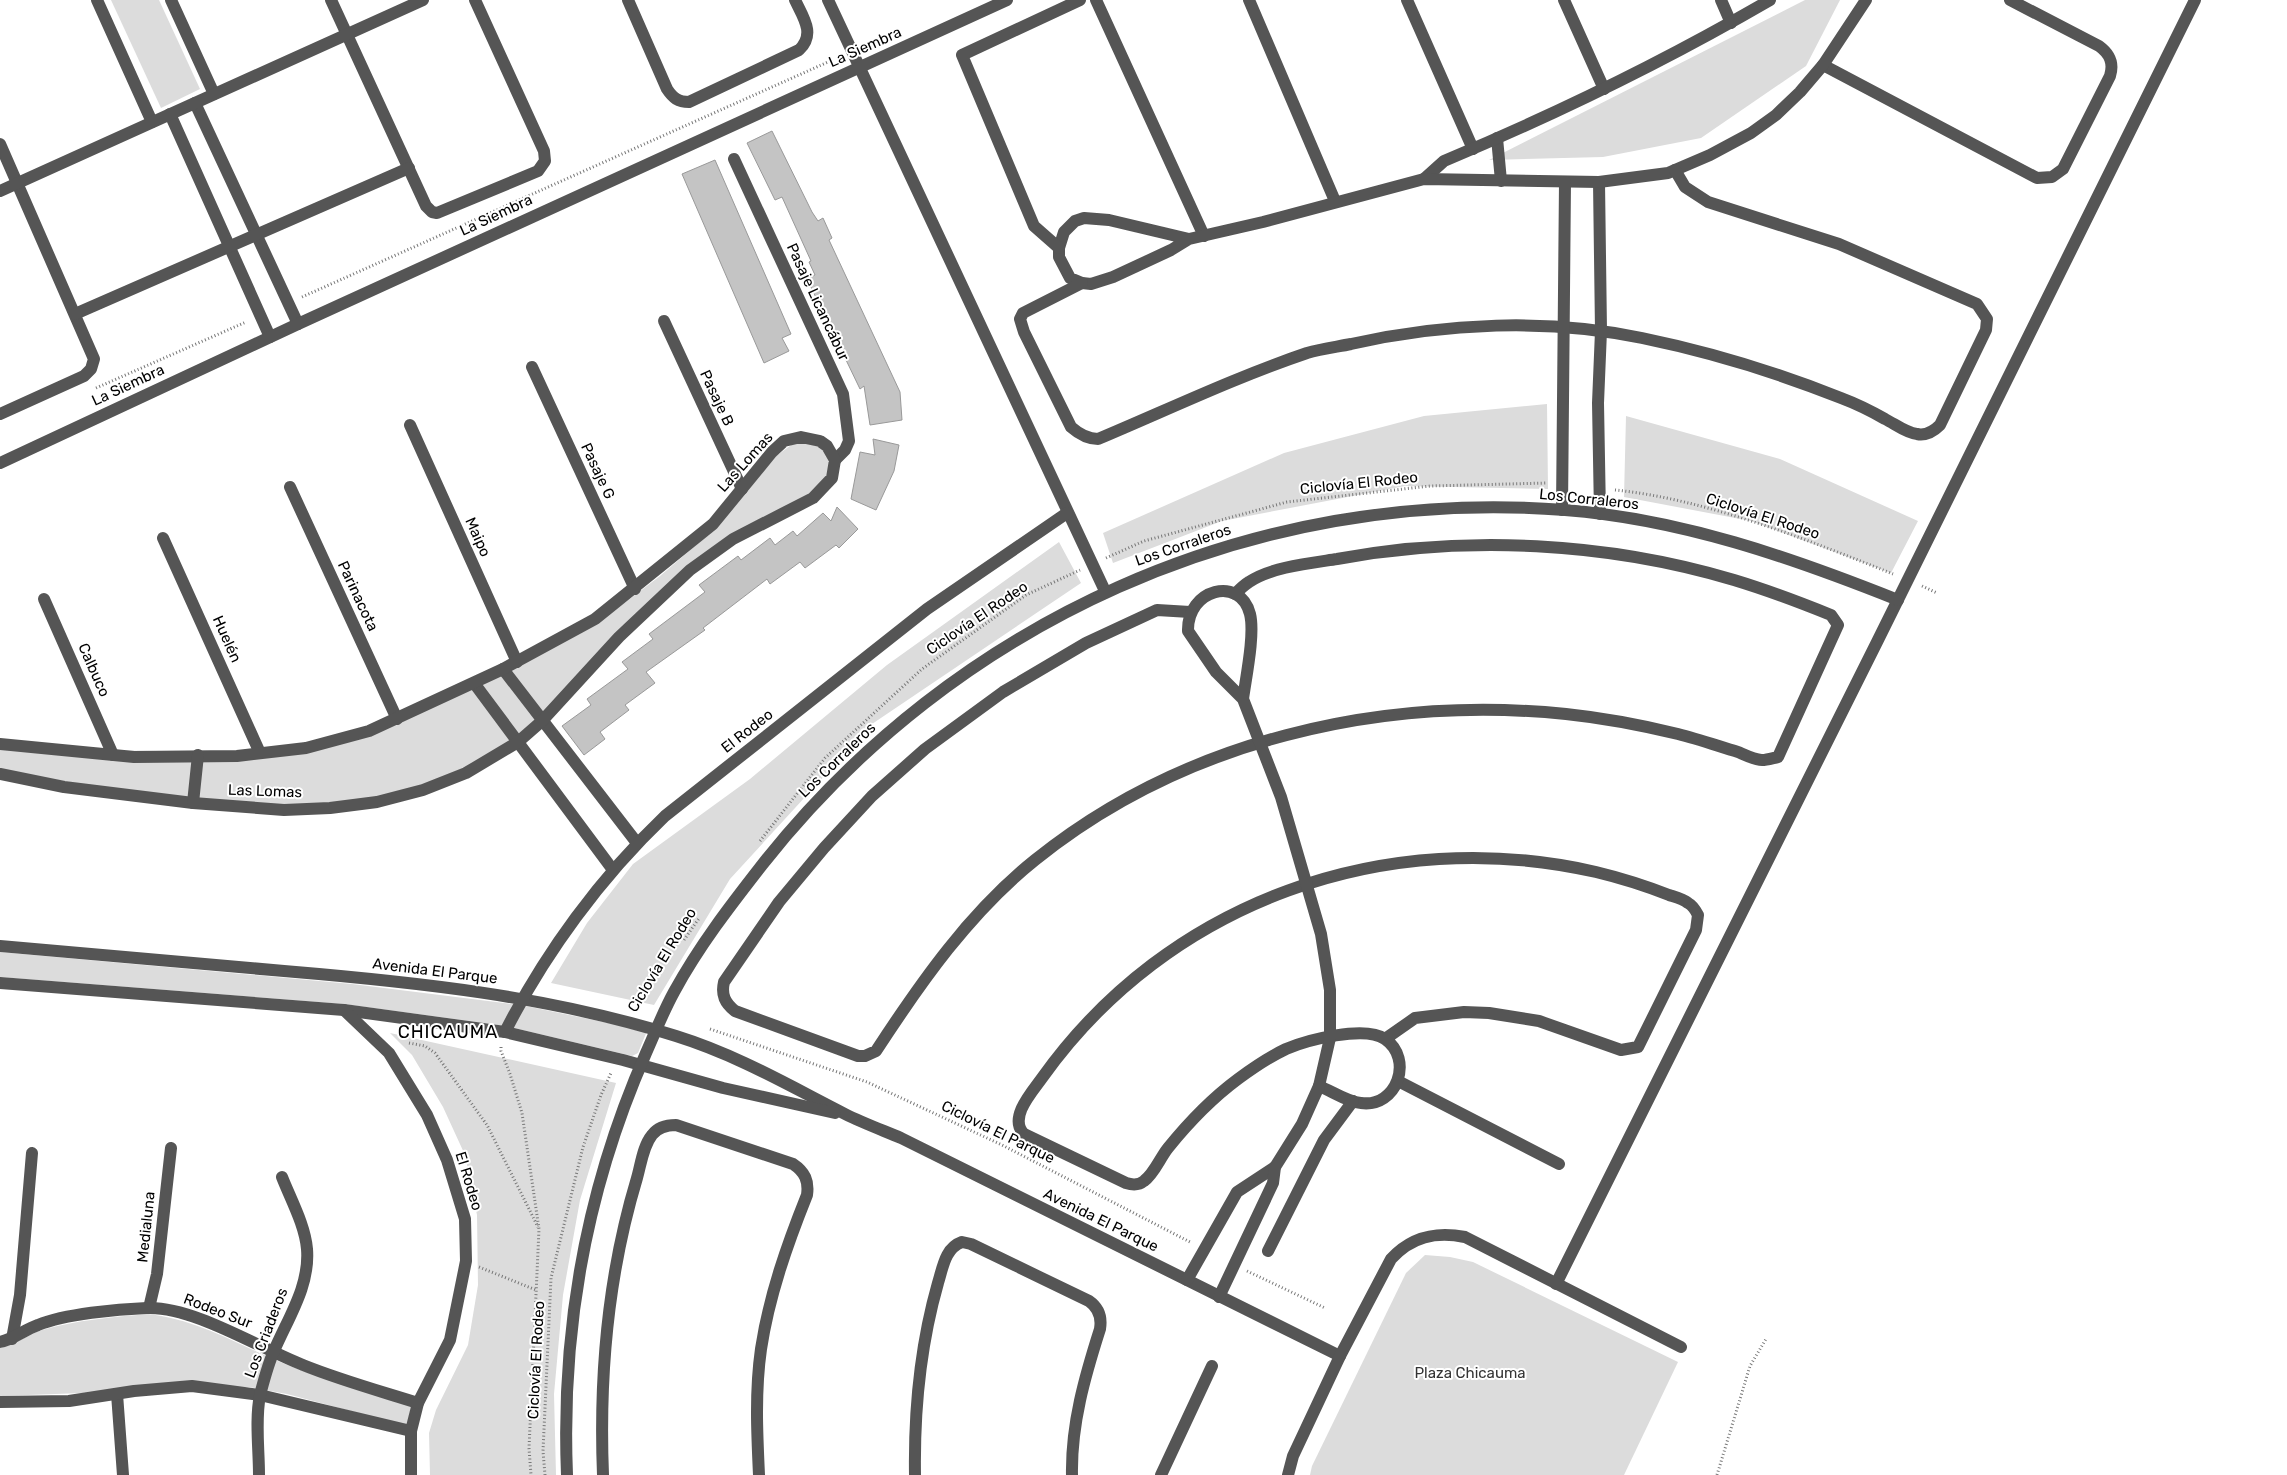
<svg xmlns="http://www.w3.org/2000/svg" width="2287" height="1475" viewBox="0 0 2287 1475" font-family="Rubik,sans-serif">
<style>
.green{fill:#dcdcdc}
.building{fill:#c4c4c4;stroke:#999}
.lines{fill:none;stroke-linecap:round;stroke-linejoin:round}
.path{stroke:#777;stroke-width:3;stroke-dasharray:1 2.5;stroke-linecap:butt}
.minor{stroke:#555;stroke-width:12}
.labels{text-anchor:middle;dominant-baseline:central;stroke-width:4;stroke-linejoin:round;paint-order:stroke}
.street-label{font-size:15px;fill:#000;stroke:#fff}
.park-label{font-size:15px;fill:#333;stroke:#fff}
.quarter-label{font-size:18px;letter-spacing:1px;fill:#000;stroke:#fff}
</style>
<rect width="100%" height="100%" fill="#fff"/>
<g class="green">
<path d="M111 0H159L200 89 161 108Z"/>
<path d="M1805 0H1840L1806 66 1701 138 1603 157 1489 160Z"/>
<path d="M1547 404 1548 489 1405 486 1222 521 1113 563 1103 533 1284 453 1424 416Z"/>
<path d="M1626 416 1780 459 1918 521 1891 573 1751 521 1624 497Z"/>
<path d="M810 442 825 450 830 461 827 476 810 495 731 535 540 718C517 737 492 755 465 769 370 818 255 807 153 794 101 787 51 780 0 769V749L307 753 598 623 660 576 716 528 776 456 794 443Z"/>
<path d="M1059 542 1081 583 872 724 730 879 654 1005 551 983 587 923 633 864 750 779 887 665Z"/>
<path d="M0 952 352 984 521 1005 647 1031 638 1053 632 1056 506 1026 344 1004 0 977Z"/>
<path d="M390 1033 616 1083 580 1200 563 1295 554 1394 556 1475H430L429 1433 436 1410 468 1345 478 1285 477 1215 465 1155 443 1107 412 1055Z"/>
<path d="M1425 1255 1450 1257 1473 1262 1678 1362 1624 1475H1310L1312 1466 1406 1273Z"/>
<path d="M148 1314C202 1320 245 1349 295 1368 333 1382 372 1394 411 1406L407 1426 287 1394 249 1387 0 1396V1348C17 1344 27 1335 42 1330 77 1320 113 1317 148 1314Z"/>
</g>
<g class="building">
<path d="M772 131 812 212 818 221 823 218 832 238 829 240 900 392 902 420 870 425 864 386 860 389 807 279 815 275 809 262 811 261 782 197 775 200 747 143Z"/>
<path d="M715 160 791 334 782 338 789 351 764 363 682 174Z"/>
<path d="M873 439 899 445 894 471 876 510 851 499 860 452 875 455Z"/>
<path d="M837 507 858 529 839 548 836 545 805 568 800 562 770 584 767 579 703 628 705 630 646 672 655 683 625 705 629 710 600 732 605 739 584 755 562 726 591 705 587 699 628 669 622 662 653 639 649 634 705 592 699 585 738 556 741 560 770 538 775 545 793 531 797 536 823 513 831 521Z"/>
</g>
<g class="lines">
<g class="path">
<path d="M302 297 828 62"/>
<path d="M96 388 246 322"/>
<path d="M1615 490C1706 499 1808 540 1893 574"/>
<path d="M1106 558 1144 541 1287 502 1430 486 1547 483"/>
<path d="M1922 586 1937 593"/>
<path d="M760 841 825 758 922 669 1026 595 1080 570"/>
<path d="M684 940 700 917"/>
<path d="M710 1029 867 1082 1002 1145 1190 1242"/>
<path d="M409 1043 425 1046 435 1053 487 1125 538 1227"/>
<path d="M501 1047V1051L510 1074 522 1113 539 1229 529 1448 531 1475"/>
<path d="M479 1267 536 1290"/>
<path d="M1247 1271 1325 1308"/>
<path d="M545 1475 543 1451 551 1278 583 1147 601 1095 611 1073"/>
<path d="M1717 1475 1750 1366 1766 1339"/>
</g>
<g class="minor">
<path d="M97 0 152 122"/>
<path d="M171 0 214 94"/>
<path d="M331 0 426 206 432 212 437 213 538 171 545 161 544 151 475 0"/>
<path d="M628 0 667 89C673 98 678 102 689 102L799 50C816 34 803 17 795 0"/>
<path d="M828 0 1105 591"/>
<path d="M1096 0 1204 236"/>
<path d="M1249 0 1335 201"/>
<path d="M1407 0 1473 149"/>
<path d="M1564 0 1604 89"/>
<path d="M1721 0 1731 23"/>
<path d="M1823 65 2037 178 2052 177 2063 169 2110 76C2114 63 2110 54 2099 46L2010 0"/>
<path d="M195 103 298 324"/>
<path d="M170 114 270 337"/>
<path d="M1497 138 1501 181"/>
<path d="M0 144 94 359 91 369 84 376 0 414"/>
<path d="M734 159 843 394 849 441 845 450 835 460"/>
<path d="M1424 179 1444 161C1556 114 1665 61 1770 0"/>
<path d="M1599 182 1601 331 1598 403 1600 514"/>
<path d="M0 191 423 0"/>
<path d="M1189 239 1109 220 1084 218 1075 221 1064 232 1059 248V257L1070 278 1082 283 1091 284 1113 277 1171 250 1189 239 1263 222 1424 179 1599 182 1668 173 1710 155 1751 133 1776 115 1800 92 1823 65 1866 0"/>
<path d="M1059 248 1034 226 962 55 1080 0"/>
<path d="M1082 283 1023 313 1020 319 1024 332 1071 427C1079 434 1087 439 1098 439 1167 410 1236 377 1307 353 1321 349 1336 347 1351 344 1444 323 1548 318 1642 338 1710 352 1776 372 1841 398 1857 404 1871 411 1885 419 1895 424 1906 433 1917 434 1927 436 1934 431 1940 425L1986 330 1987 319 1977 304 1839 244 1708 202 1685 187 1675 170"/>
<path d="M75 314 409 168"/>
<path d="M664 321 742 489"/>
<path d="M532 367 635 589"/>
<path d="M410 425 517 662"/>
<path d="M0 463 298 324 1007 0"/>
<path d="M290 487 397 719"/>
<path d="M1562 510 1565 182"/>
<path d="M163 538 260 753"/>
<path d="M44 599 113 755"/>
<path d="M1190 612 1157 610 1086 643 1003 692 925 749 872 796 824 848 779 902 724 982C721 995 725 1003 735 1011L858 1056H865L876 1051C921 982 970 912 1035 860 1183 741 1379 695 1566 714 1604 718 1641 725 1678 734 1698 739 1718 746 1738 752 1745 755 1755 760 1762 760 1767 760 1773 758 1778 757L1838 625 1831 615C1799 602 1767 590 1734 580 1607 542 1467 535 1337 559 1311 563 1271 567 1249 582 1244 585 1239 590 1235 594"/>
<path d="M503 669 637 843"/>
<path d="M474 683 613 870"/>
<path d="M0 744 134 757 237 756 306 748 369 731 503 669 595 619 713 524 772 452 784 441 801 437 820 441 827 446 835 460 832 478 813 498 733 539 690 570 619 637 542 721 518 742 466 773 423 790 377 802 330 808 284 810 193 803 64 787 0 774"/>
<path d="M193 803 198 755"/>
<path d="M0 946C95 954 189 963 284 971 416 982 549 996 676 1036 737 1055 788 1085 845 1114 863 1123 882 1130 901 1138L1340 1356"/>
<path d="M0 983 344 1010 505 1032 623 1060 723 1088 835 1113"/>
<path d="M344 1010 389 1053 427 1115 447 1160 465 1219 466 1261 450 1340 418 1403 411 1431V1475"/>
<path d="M505 1032C545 953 601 877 665 816L927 609 1067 513"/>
<path d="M1398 1081 1559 1164"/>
<path d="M1319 1086C1332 1091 1347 1102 1361 1103 1397 1108 1414 1059 1385 1039 1365 1025 1307 1040 1286 1049 1269 1057 1253 1068 1238 1079 1211 1099 1189 1122 1168 1148 1160 1158 1154 1174 1144 1181 1138 1186 1132 1185 1126 1183L1024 1134C1008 1118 1032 1092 1042 1078 1168 901 1387 824 1596 872 1621 878 1646 886 1669 895 1675 897 1683 899 1688 903 1692 905 1696 911 1698 915L1696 930 1638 1047 1621 1050 1539 1021 1489 1013 1464 1012 1415 1018 1385 1039"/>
<path d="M1268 1251 1324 1140 1353 1101"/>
<path d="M1187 1280 1237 1192 1275 1167"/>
<path d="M1556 1284 1877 642 2195 0"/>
<path d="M1219 1297 1273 1183 1275 1167 1302 1124 1319 1086 1330 1038V990L1321 934 1281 797 1243 699 1216 672 1188 631C1187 589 1240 575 1250 614 1255 634 1246 677 1243 699"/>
<path d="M149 1308 157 1274 171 1148"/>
<path d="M12 1339 20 1295 32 1153"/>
<path d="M0 1342C14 1339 24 1330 38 1325 65 1314 117 1309 147 1308 193 1306 259 1348 303 1365 340 1380 380 1391 418 1403"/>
<path d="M117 1394 123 1475"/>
<path d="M0 1402 69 1401 134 1391 192 1386 260 1395 411 1431"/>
<path d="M259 1475C259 1449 255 1420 260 1395 264 1380 268 1364 274 1351 288 1318 310 1286 307 1249 305 1225 291 1200 282 1177"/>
<path d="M567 1475C561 1329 587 1187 646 1053 655 1033 663 1012 674 992 699 946 730 906 762 865 954 621 1253 486 1565 510 1681 519 1790 557 1898 600"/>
<path d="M603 1475C599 1375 608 1274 637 1178 641 1164 643 1146 652 1135 658 1127 667 1125 676 1125L793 1164C805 1172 809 1181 807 1195 787 1245 769 1296 761 1349 755 1391 757 1433 759 1475"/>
<path d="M915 1475C914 1410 920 1346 938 1283 943 1267 945 1248 962 1242L971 1244 1089 1301C1099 1308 1102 1317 1100 1329 1085 1376 1071 1424 1072 1475"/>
<path d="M1161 1475 1212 1366"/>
<path d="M1288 1475 1293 1456 1340 1356 1391 1259C1411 1237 1435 1231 1465 1237L1681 1347"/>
</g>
</g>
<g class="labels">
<g class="street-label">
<text transform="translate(865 47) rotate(-24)">La Siembra</text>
<text transform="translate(496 215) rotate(-25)">La Siembra</text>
<text transform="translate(818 302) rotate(65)">Pasaje Licancábur</text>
<text transform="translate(128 385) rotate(-25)">La Siembra</text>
<text transform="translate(717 398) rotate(65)">Pasaje B</text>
<text transform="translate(745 462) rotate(-48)">Las Lomas</text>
<text transform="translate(598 471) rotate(65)">Pasaje G</text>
<text transform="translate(1359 483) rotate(-6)">Ciclovía El Rodeo</text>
<text transform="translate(1589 499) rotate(6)">Los Corraleros</text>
<text transform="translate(1763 516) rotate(18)">Ciclovía El Rodeo</text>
<text transform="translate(478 537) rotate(66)">Maipo</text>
<text transform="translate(1183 545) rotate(-19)">Los Corraleros</text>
<text transform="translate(358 596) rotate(65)">Parinacota</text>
<text transform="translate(977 618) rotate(-34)">Ciclovía El Rodeo</text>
<text transform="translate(227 639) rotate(66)">Huelén</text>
<text transform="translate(94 670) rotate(66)">Calbuco</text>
<text transform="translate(747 731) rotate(-38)">El Rodeo</text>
<text transform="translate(837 760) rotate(-44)">Los Corraleros</text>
<text transform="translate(265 791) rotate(2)">Las Lomas</text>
<text transform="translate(662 960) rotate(-59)">Ciclovía El Rodeo</text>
<text transform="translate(435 971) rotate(7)">Avenida El Parque</text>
<text transform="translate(998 1132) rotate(26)">Ciclovía El Parque</text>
<text transform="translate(469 1181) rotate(73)">El Rodeo</text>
<text transform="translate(1101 1220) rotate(26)">Avenida El Parque</text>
<text transform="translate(146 1227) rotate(-84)">Medialuna</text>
<text transform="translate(218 1311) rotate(21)">Rodeo Sur</text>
<text transform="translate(266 1333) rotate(-69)">Los Criaderos</text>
<text transform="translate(536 1360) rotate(-87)">Ciclovía El Rodeo</text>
</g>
<g class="park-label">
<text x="1470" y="1373">Plaza Chicauma</text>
</g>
<g class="quarter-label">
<text x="448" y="1032">CHICAUMA</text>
</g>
</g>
</svg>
